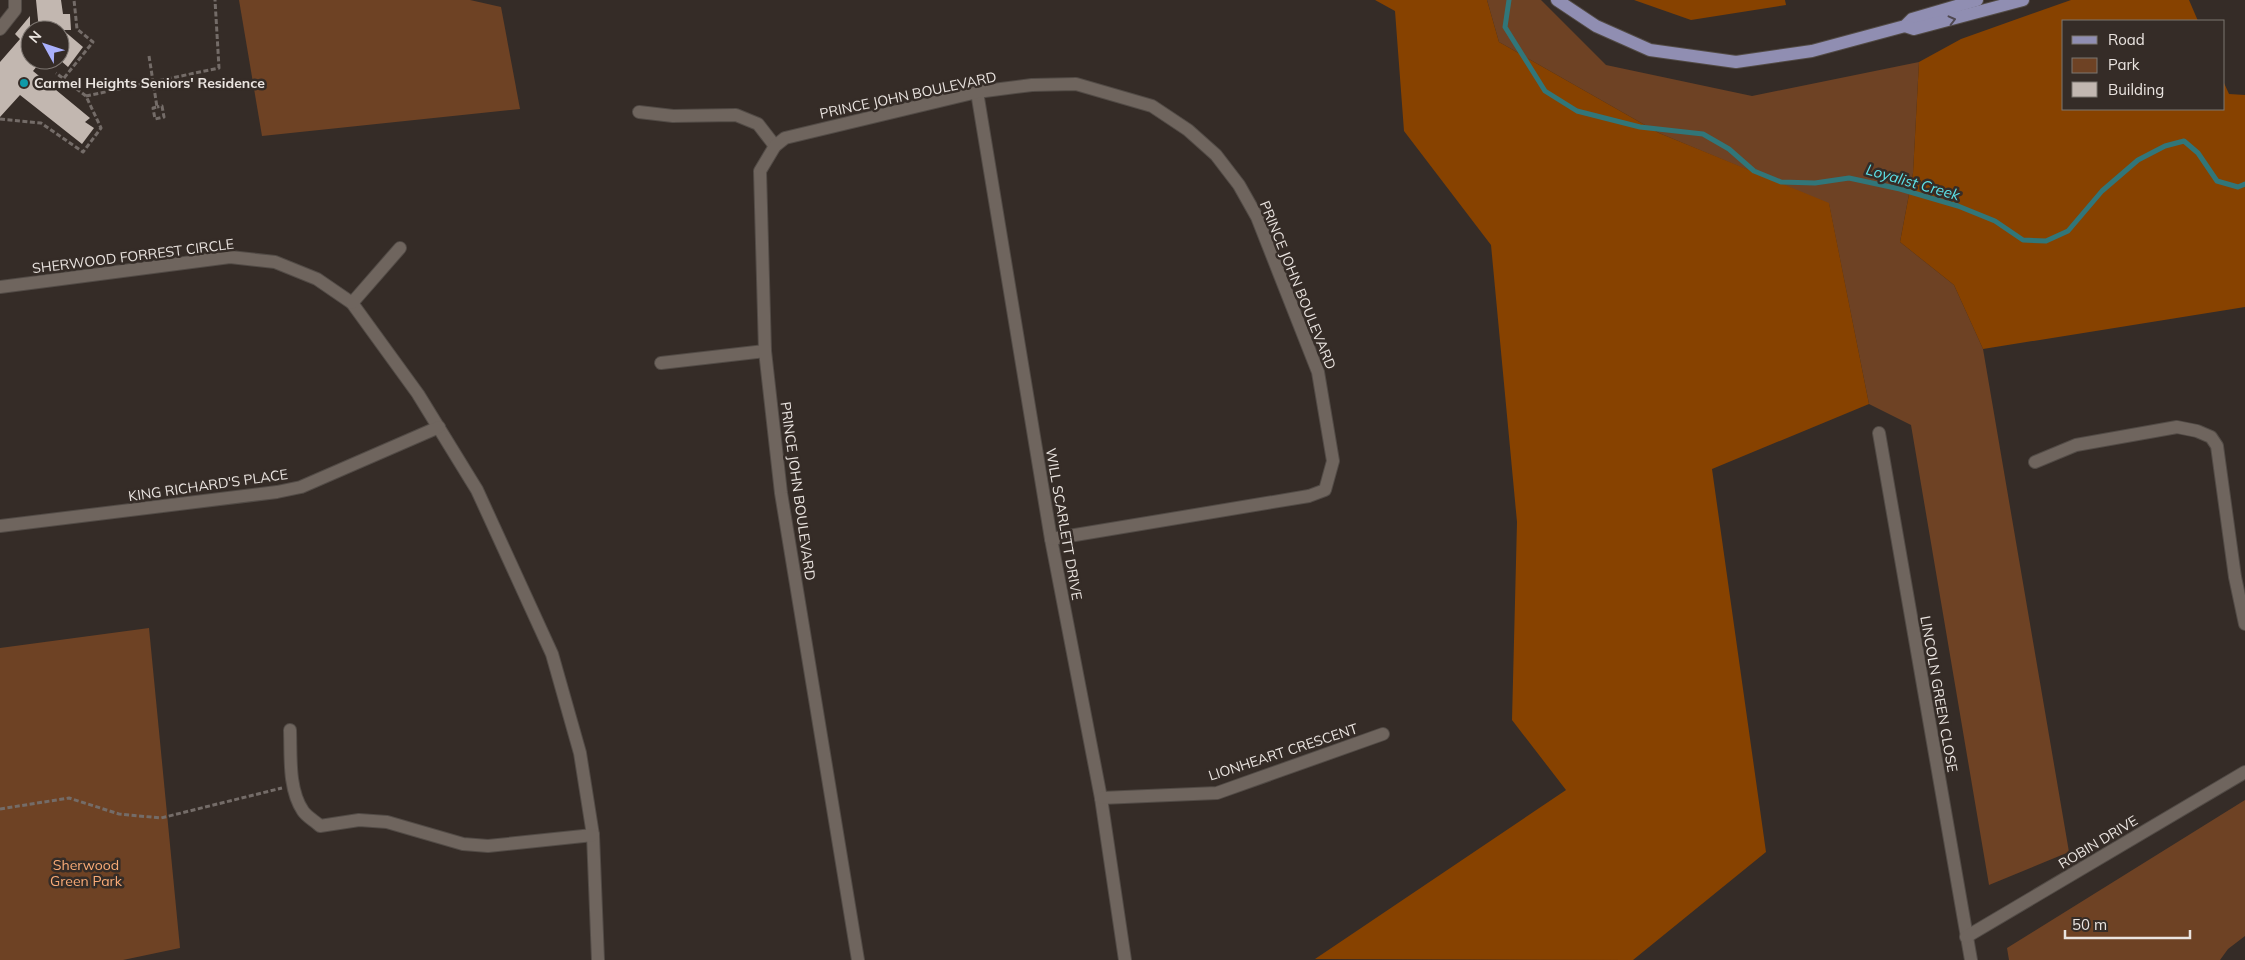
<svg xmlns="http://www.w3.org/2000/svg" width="2245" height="960" viewBox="0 0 2245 960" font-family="Mulish,sans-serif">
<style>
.green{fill:#6e4224}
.forest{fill:#874200}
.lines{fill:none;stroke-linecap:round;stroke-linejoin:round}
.stream{stroke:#317679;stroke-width:5}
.building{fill:#c2b7b0}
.minor-casing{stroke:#524b46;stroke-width:14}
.major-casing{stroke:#524b46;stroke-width:14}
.path{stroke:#746c68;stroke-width:3;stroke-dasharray:5 2.5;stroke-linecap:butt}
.minor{stroke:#6f655e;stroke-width:12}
.major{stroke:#908eb2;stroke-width:12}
.oneway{stroke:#504951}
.culture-dot{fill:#0f9aa8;stroke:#352c27;stroke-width:2}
.labels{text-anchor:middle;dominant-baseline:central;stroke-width:5;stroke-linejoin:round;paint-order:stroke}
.poi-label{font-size:14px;font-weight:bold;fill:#eae4e0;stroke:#352c27;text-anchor:start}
.street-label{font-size:14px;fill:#eae4e0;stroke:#352c27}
.park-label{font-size:14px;fill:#fbac77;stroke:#352c27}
.water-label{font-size:15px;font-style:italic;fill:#5ce2e8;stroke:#352c27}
</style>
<rect width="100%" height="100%" fill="#352c27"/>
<g class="green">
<path d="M239 0H470L501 7 520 109 262 136Z"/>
<path d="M1487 0H1541L1606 65 1752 96 1919 62 1913 173 1900 242 1954 285 1983 349 2069 852 1989 885 1911 425 1869 404 1829 204 1659 133 1499 42Z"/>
<path d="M149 628 180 948 123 960H0V648Z"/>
<path d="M2245 800V936L2228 949 2220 960H2009L2007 948Z"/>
</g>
<g class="forest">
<path d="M1375 0H1487L1499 42 1659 133 1829 203 1869 404 1712 469 1766 852 1633 960 1315 959 1566 790 1512 720 1517 522 1491 245 1404 131 1395 11Z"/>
<path d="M1634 0H1785L1786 5 1691 20Z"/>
<path d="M2071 0H2189L2198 21H2064V109H2224V83L2229 94 2245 95V307L1983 349 1954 285 1900 242 1913 173 1919 62 1961 39Z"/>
</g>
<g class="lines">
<path class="stream" d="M1509 0 1505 27 1545 91 1577 111 1640 127 1703 134 1729 149 1754 171 1781 182 1815 183 1849 178 1900 189 1958 206 1995 221 2023 240 2046 241 2068 231 2102 191 2138 160 2165 146 2184 141 2198 153 2217 181 2238 187 2245 184"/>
</g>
<g class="building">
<path d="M36 0H61L63 14H70L71 30H63L83 47 68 67 60 60V30H39Z"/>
<path d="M30 16V60H42L33 71 90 118 85 122 94 128 82 144 20 95 0 117V62L20 39 15 34Z"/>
</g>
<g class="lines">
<g class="minor-casing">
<g id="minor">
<path d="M0 29 15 10V0"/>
<path d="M977 92 1051 539 1101 798 1125 960"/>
<path d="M639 112 673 116 736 115 758 124 775 146"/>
<path d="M0 287 230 257 275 262 317 279 352 303 418 394 477 490 552 654 580 753 593 835 598 960"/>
<path d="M352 303 400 248"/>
<path d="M661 363 765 351"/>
<path d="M1879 433 1971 960"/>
<path d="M2035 462 2076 445 2177 427 2197 431 2211 437 2217 446 2235 577 2245 624"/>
<path d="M0 526 277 492 301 487 439 427"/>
<path d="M290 730C291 755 288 789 303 811 307 817 315 821 320 826L359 820 387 822 463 844 488 846 593 835"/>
<path d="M1101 798 1217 793 1383 734"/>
<path d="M1966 937 2245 772"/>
<path d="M858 960 781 493 765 351 760 171 775 146 785 138 977 92 1032 85 1076 84 1152 106 1188 130 1216 155 1239 185 1257 217 1318 372 1333 461 1325 490 1309 496 1051 539"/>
</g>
</g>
<g class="major-casing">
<g id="major">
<path d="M1557 0 1596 26 1650 50 1736 62 1812 51 1905 26 1912 19 1977 0"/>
<path d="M1905 26 1914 29 2023 0"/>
</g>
</g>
<g class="path">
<path d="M149 56 157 107 153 108 155 119 164 117 162 106 157 107"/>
<path d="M64 78 93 42 77 29 74 0"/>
<path d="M86 96 219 68 215 0"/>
<path d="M0 119 41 123 83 152 101 128 86 96 56 73"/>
<path d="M0 809 69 798 119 814 161 818 282 788"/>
</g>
<use href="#minor" class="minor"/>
<use href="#major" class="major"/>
</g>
<defs><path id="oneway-chevron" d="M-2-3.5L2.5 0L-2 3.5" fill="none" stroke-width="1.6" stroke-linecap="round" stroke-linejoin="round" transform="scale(1.25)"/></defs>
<use class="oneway" href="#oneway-chevron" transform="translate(1952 20) rotate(-14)"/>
<circle class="culture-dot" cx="24" cy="83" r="5"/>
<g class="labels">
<g class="poi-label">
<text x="34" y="83">Carmel Heights Seniors' Residence</text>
</g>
<g class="street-label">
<text transform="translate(908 95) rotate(-12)">PRINCE JOHN BOULEVARD</text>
<text transform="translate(133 256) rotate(-7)">SHERWOOD FORREST CIRCLE</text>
<text transform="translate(1298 285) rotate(68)">PRINCE JOHN BOULEVARD</text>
<text transform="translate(208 485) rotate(-8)">KING RICHARD'S PLACE</text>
<text transform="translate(798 491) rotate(82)">PRINCE JOHN BOULEVARD</text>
<text transform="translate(1064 524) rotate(80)">WILL SCARLETT DRIVE</text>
<text transform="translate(1939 694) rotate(80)">LINCOLN GREEN CLOSE</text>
<text transform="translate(1283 752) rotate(-18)">LIONHEART CRESCENT</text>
<text transform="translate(2098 842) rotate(-31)">ROBIN DRIVE</text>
</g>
<g class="park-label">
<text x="86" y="865">Sherwood<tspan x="86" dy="16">Green Park</tspan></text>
</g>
<g class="water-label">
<text transform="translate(1913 182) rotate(16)">Loyalist Creek</text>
</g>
</g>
<rect x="2062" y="20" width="162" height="90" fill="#352c27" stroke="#7d7671"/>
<rect x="2072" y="36" width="25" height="8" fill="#908eb2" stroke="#7d7671"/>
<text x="2108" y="45" font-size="15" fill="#eae4e0">Road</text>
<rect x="2072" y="58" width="25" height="15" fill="#6e4224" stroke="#7d7671"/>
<text x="2108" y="70" font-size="15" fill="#eae4e0">Park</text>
<rect x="2072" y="82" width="25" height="15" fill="#c2b7b0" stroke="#7d7671"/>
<text x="2108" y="95" font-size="15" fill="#eae4e0">Building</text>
<g transform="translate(45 45) rotate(310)"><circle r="24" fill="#352c27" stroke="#7d7671"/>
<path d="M0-4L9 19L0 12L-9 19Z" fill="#a9b0fc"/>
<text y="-8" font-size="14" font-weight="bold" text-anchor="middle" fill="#eae4e0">N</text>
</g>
<path d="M2065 930v8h125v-8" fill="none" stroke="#eae4e0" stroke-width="2.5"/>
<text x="2072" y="930" font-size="15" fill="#eae4e0" stroke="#352c27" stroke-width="4" paint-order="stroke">50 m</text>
</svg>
